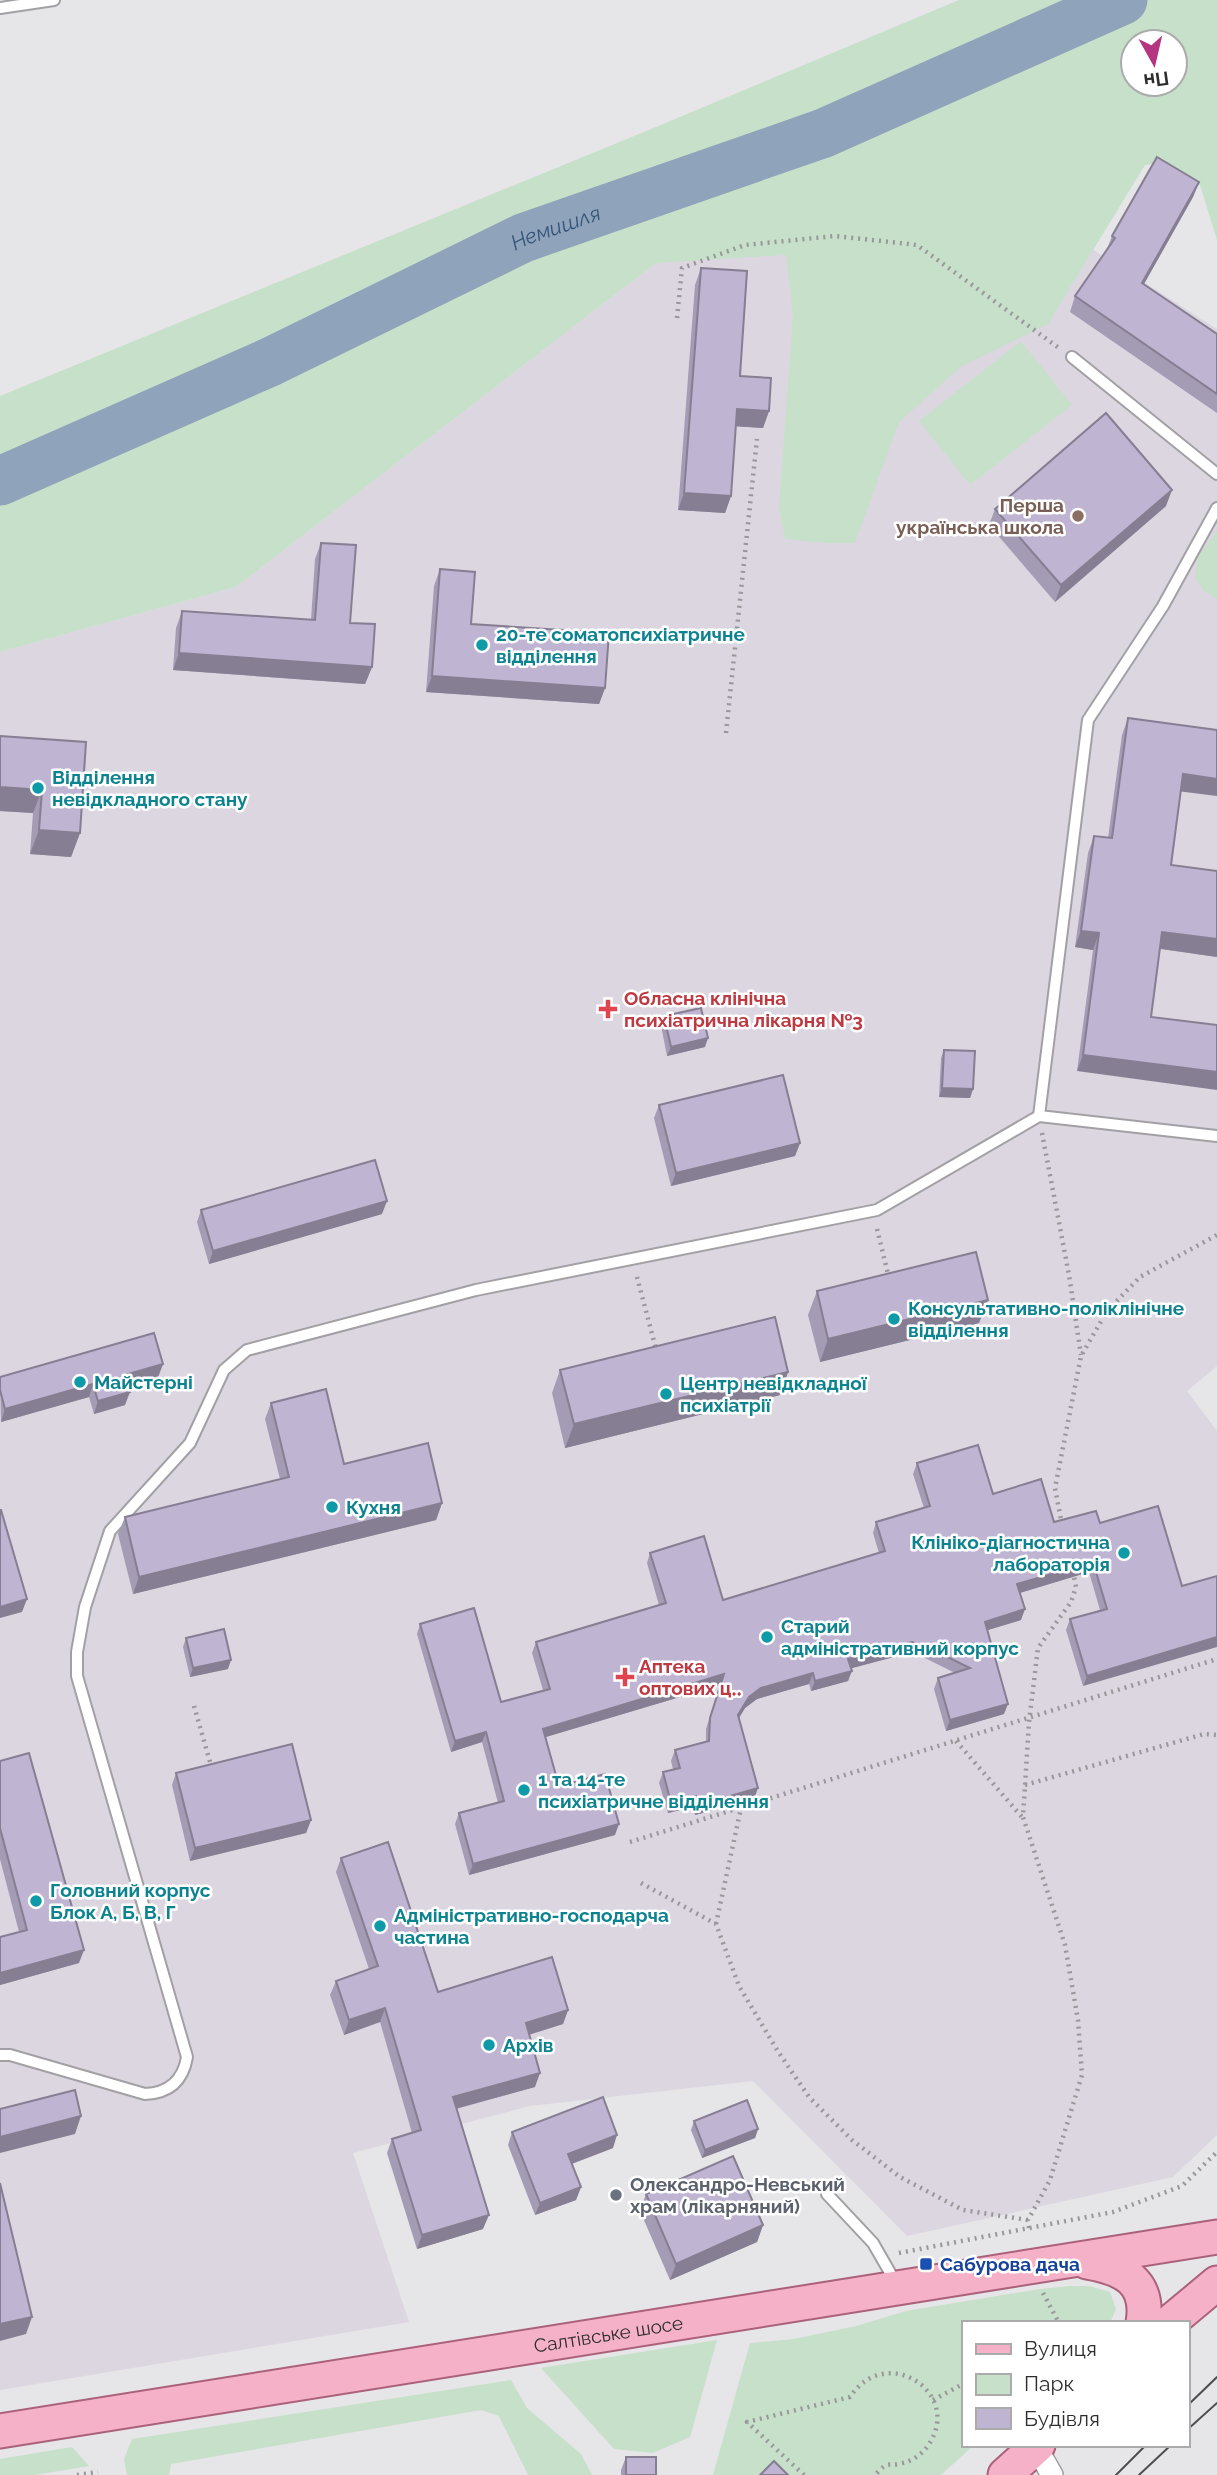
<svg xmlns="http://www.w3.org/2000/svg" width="1217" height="2475" viewBox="0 0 1217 2475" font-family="Raleway,sans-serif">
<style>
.built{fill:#dcd6e1}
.green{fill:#c7e0ca;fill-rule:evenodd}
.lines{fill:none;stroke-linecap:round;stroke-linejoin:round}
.river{stroke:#8fa3bb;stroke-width:49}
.lane-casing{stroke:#a2a0a4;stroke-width:14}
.street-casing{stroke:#a2a0a4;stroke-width:24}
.primary-casing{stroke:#ab617a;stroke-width:37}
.path{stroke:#989799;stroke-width:4.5;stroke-dasharray:2 5;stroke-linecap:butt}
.lane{stroke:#fff;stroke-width:10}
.street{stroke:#fff;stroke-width:21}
.primary{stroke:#f5b1c7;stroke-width:33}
.tram{stroke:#4f4e4f;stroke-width:2}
.wall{fill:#a49bb4}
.shaded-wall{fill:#867e92}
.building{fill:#bfb4d1;stroke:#867e92;stroke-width:2}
.education-dot{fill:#8d6e63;stroke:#fff;stroke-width:2.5}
.culture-dot{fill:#0f9aa8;stroke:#fff;stroke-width:2.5}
.health-dot{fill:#e0444e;stroke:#fff;stroke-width:2.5}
.worship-dot{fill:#6b7280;stroke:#fff;stroke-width:2.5}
.transit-dot{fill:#1a4fb4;stroke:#fff;stroke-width:2.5}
.labels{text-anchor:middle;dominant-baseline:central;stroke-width:5;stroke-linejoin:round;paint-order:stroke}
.education-label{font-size:19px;font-weight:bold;fill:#785e54;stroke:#fff;text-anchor:end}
.culture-label{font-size:19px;font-weight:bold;fill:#0d838f;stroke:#fff;text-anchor:start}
.health-label{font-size:19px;font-weight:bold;fill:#be3a42;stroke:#fff;text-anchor:start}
.worship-label{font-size:19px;font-weight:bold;fill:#5b616d;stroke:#fff;text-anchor:start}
.transit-label{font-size:19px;font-weight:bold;fill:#164399;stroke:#fff;text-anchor:start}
.street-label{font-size:19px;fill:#2f2e2f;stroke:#fff}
.water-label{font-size:21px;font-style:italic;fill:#355479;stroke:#fff}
</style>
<rect width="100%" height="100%" fill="#e6e5e8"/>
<path class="built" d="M742 235 1092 249 1217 329V1366L1187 1391 1217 1431V2135L1173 2177 907 2236 753 2081 530 2106 353 2153 409 2322 0 2390V652L236 587 656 263Z"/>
<g class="green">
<path d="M959 0H1217V240L1200 185 1155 163 1145 165 1048 324 962 366 899 422 855 543H825L785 539 779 507 793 315 786 255 656 263 236 587 0 652V396L656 127ZM1133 42H1175V84H1133Z"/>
<path d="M1021 341 1072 405 970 485 919 421Z"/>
<path d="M1217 531V599L1204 591 1195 577 1198 557Z"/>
<path d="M1070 2286H1089L1110 2292 1116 2309 1110 2323H963V2445H974L941 2475H713L750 2343 794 2339 856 2326 906 2311 1040 2289Z"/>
<path d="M717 2340 690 2437 653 2453 614 2449 541 2368Z"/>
<path d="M511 2380 527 2408 581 2454 592 2475H528L499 2416 481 2410 171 2464 169 2475H127L124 2459 132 2439Z"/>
<path d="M72 2447 89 2466 35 2475H0V2459Z"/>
</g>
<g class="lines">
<path class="river" id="s1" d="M0 481 270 362 523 238 824 133 1123 0"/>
<g class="lane-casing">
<g id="lane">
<path d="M0 8 54 0"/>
<path d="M1072 357 1217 474"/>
<path d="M1217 508 1163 606 1088 720 1039 1116 1217 1136"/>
<path d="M0 2055H10L145 2094C169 2093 183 2081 187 2057L77 1676V1652L85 1607 110 1531 190 1443 224 1370 247 1350 476 1290 877 1210 1039 1116"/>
<path d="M827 2194 873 2243 896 2283"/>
</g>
</g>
<g class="street-casing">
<path id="street" d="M1036 2447 1052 2475"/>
</g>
<g class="primary-casing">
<g id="primary">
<path d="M1087 2262C1123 2268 1150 2281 1143 2323"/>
<path d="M1169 2323 1217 2283"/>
<path id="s2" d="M0 2431 1217 2237"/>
<path d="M1005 2475 1038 2445"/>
</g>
</g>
<g class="path">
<path d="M677 318 682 268 745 245 835 236 917 245 1059 348"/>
<path d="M726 733 757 439"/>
<path d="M1042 1133 1069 1275 1081 1355"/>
<path d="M877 1229 889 1278"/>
<path d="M637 1277 656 1349"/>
<path d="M1062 1525 1055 1488 1081 1356 1107 1311 1140 1277 1217 1235"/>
<path d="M194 1706 212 1769"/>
<path d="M956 1741 1022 1817"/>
<path d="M1025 1785 1204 1734 1217 1735"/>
<path d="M630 1842 1217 1659"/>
<path d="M641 1883 716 1924 739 1986 777 2050 809 2097 852 2140 900 2177 963 2210 1028 2220"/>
<path d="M716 1924 741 1808"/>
<path d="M1029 2228 1028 2220 1050 2180 1082 2075 1078 2020 1065 1945 1023 1817 1029 1722 1038 1648 1071 1602 1076 1587 1073 1571"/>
<path d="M899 2253 1113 2212 1182 2186 1217 2152"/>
<path d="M1043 2293 1059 2323"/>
<path d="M933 2400 963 2384"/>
<path d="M77 2475 98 2472"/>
<path d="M804 2475 747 2422 850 2397C886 2342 963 2393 929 2444 922 2455 911 2462 898 2464 894 2465 891 2464 887 2465 883 2466 878 2472 875 2475"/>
</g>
<use href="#lane" class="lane"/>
<use href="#street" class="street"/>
<use href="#primary" class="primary"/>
<g class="tram">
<path d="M1187 2406 1217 2377"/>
<path d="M1187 2430 1217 2403"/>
<path d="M1116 2475 1146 2445"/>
<path d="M1139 2475 1171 2445"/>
</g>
</g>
<g class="wall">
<path d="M1199 182 1193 197 1144 284 1217 334V413L1070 312 1075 296 1106 252 1112 236Z"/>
<path d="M701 268 740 376 769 411 763 428 736 426 731 496 725 513 678 510 695 285Z"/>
<path d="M1166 506 1055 602 989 525 995 509Z"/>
<path d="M321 543 350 623 372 667 365 684 173 670 176 628 182 611 311 620 315 559Z"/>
<path d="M440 569 471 624 605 688 599 704 426 692 434 586Z"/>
<path d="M1128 718 1181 791 1171 865 1217 871V957L1160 949 1077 1071 1093 950 1075 947 1088 853 1094 836 1108 838 1122 735Z"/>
<path d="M0 736 80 833 71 857 30 854 33 813 0 811Z"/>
<path d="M664 1016 705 1047 667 1056 661 1025Z"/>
<path d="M944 1050 973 1089 970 1098 939 1097 941 1058Z"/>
<path d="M659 1105 800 1143 795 1156 671 1186 654 1118Z"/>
<path d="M201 1210 382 1214 209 1264 197 1222Z"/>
<path d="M817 1291 988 1300 979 1323 820 1362 808 1315Z"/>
<path d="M163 1364 158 1377 128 1385 125 1405 94 1414 89 1397 1 1422 0 1377Z"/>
<path d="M560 1370 788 1372 780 1395 565 1448 552 1393Z"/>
<path d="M271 1403 344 1464 442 1503 436 1520 133 1594 118 1534 125 1517 280 1479 265 1419Z"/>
<path d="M917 1463 993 1494 1054 1522 1100 1523 1158 1506 1083 1686 1066 1630 1070 1619 1100 1610 1089 1572 1020 1593 1021 1620 988 1630 1004 1714 946 1731 934 1689 938 1678 955 1673 919 1655 909 1653 851 1668 848 1681 811 1691 809 1684 757 1699 745 1708 739 1718 754 1799 695 1815 692 1807 668 1813 659 1783 663 1772 673 1769 671 1761 675 1750 706 1741V1729L720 1685 546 1737 559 1786 615 1835 469 1875 455 1824 459 1813 498 1803 482 1742 451 1752 417 1634 420 1624 501 1702 543 1690 532 1653 536 1642 659 1605 647 1563 650 1553 723 1600 879 1553 873 1533 876 1522 924 1508 913 1474Z"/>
<path d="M186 1638 228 1669 190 1677 183 1647Z"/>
<path d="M0 1761 79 1963 0 1985V1937L19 1932 0 1859Z"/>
<path d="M176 1773 311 1820 306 1833 190 1861 172 1785Z"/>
<path d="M341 1858 438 1992 568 2010 563 2024 529 2035 535 2087 456 2109 483 2229 417 2249 387 2153 392 2139 412 2133 380 2022 344 2035 330 1995 336 1981 369 1969 336 1872Z"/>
<path d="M694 2121 758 2129 755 2138 702 2158 691 2130Z"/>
<path d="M512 2132 613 2148 572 2164 581 2187 576 2200 535 2215 508 2145Z"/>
<path d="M646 2194 763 2225 757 2242 670 2280 640 2211Z"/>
<path d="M626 2457 656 2475H621V2470Z"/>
</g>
<g class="shaded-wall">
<path d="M1199 182 1193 197 1136 298 1142 283Z"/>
<path d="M737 409 769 411 763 428 731 426Z"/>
<path d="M1172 490 1166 506 1055 602 1061 585Z"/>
<path d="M684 493 731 496 725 513 678 510Z"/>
<path d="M179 653 372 667 365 684 173 670Z"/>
<path d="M432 676 605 688 599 704 426 692Z"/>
<path d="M1183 774 1217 779V796L1177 791Z"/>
<path d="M0 787 42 790 33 813 0 811Z"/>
<path d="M39 830 80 833 71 857 30 854Z"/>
<path d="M1081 931 1099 933 1093 950 1075 947Z"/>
<path d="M1162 932 1217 939V957L1156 948Z"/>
<path d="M708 1038 705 1047 667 1056 671 1047Z"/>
<path d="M1083 1055 1217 1072V1090L1077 1071Z"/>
<path d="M942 1088 973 1089 970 1098 939 1097Z"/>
<path d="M800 1143 795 1156 671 1186 676 1173Z"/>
<path d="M387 1201 382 1214 209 1264 213 1251Z"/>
<path d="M988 1300 979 1323 820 1362 828 1339Z"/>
<path d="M163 1364 158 1377 120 1388 125 1375Z"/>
<path d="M788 1372 780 1395 565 1448 574 1424Z"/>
<path d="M93 1384 89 1397 1 1422 5 1409Z"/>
<path d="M130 1392 125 1405 94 1414 98 1401Z"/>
<path d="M442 1503 436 1520 133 1594 139 1577Z"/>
<path d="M1093 1562 1089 1572 1013 1595 1017 1584Z"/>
<path d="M27 1599 22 1612 0 1618V1607Z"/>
<path d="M1025 1609 1021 1620 981 1632 985 1622Z"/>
<path d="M1217 1637V1647L1083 1686 1087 1676Z"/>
<path d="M912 1642 909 1653 845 1670 848 1659Z"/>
<path d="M231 1660 228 1669 190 1677 193 1668Z"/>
<path d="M852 1671 848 1681 811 1691 815 1681Z"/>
<path d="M813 1673 809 1684 757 1699 745 1708 734 1726 738 1715 749 1697 761 1688Z"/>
<path d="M724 1674 720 1685 539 1739 543 1729Z"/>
<path d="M1008 1704 1004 1714 946 1731 950 1720Z"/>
<path d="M486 1732 482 1742 451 1752 455 1741Z"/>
<path d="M758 1788 754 1799 695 1815 699 1805Z"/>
<path d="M696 1796 692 1807 668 1813 671 1803Z"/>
<path d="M311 1820 306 1833 190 1861 195 1848Z"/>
<path d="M619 1824 615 1835 469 1875 473 1864Z"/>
<path d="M84 1950 79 1963 0 1985V1973Z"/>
<path d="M385 2008 380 2022 344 2035 349 2020Z"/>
<path d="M568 2010 563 2024 521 2037 526 2023Z"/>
<path d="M540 2073 535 2087 447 2111 453 2097Z"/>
<path d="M81 2116 75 2134 0 2153V2137Z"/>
<path d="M758 2129 755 2138 702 2158 705 2150Z"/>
<path d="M617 2135 613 2148 563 2167 568 2154Z"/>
<path d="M581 2187 576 2200 535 2215 540 2203Z"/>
<path d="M489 2215 483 2229 417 2249 422 2235Z"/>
<path d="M763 2225 757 2242 670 2280 676 2264Z"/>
<path d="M32 2317 26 2334 0 2341V2324Z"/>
</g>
<g class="building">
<path d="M1157 157 1199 182 1142 283 1217 334V394L1075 296 1115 238 1112 236Z"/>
<path d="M701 268 747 271 740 376 771 378 769 411 737 409 731 496 684 493Z"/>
<path d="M1106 413 1172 490 1061 585 995 509Z"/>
<path d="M321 543 356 545 350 623 375 624 372 667 179 653 182 611 315 620Z"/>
<path d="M440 569 475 572 471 624 609 633 605 688 432 676Z"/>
<path d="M1128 718 1217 730V779L1183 774 1171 865 1217 871V939L1162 932 1151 1017 1217 1025V1072L1083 1055 1099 933 1081 931 1094 836 1112 838Z"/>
<path d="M0 736 86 742 80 833 39 830 42 790 0 787Z"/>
<path d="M701 1008 708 1038 671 1047 664 1016Z"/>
<path d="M944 1050 975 1051 973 1089 942 1088Z"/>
<path d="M783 1075 800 1143 676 1173 659 1105Z"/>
<path d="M375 1160 387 1201 213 1251 201 1210Z"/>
<path d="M976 1252 988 1300 828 1339 817 1291Z"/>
<path d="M775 1317 788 1372 574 1424 560 1370Z"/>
<path d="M154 1333 163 1364 125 1375 130 1392 98 1401 93 1384 5 1409 0 1390V1377Z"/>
<path d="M326 1389 344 1464 428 1443 442 1503 139 1577 125 1517 289 1477 271 1403Z"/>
<path d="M978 1445 993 1494 1041 1479 1054 1522 1096 1511 1100 1523 1158 1506 1182 1586 1217 1576V1637L1087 1676 1070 1619 1107 1609 1093 1562 1017 1584 1025 1609 985 1622 1008 1704 950 1720 938 1678 970 1668 923 1645 912 1642 848 1659 852 1671 815 1681 813 1673 761 1688 749 1697 738 1715 758 1788 699 1805 696 1796 671 1803 663 1772 680 1768 675 1750 709 1741 710 1718 724 1674 543 1729 559 1786 605 1774 619 1824 473 1864 459 1813 504 1801 486 1732 455 1741 420 1624 474 1608 501 1702 550 1689 536 1642 666 1603 650 1553 704 1536 723 1600 885 1551 876 1522 930 1506 917 1463Z"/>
<path d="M0 1510H1L27 1599 0 1607Z"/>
<path d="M224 1629 231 1660 193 1668 186 1638Z"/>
<path d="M292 1744 311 1820 195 1848 176 1773Z"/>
<path d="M29 1753 84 1950 0 1973V1937L27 1930 0 1828V1761Z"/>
<path d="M388 1842 438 1992 552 1957 568 2010 526 2023 540 2073 453 2097 489 2215 422 2235 392 2139 421 2130 385 2008 349 2020 336 1981 378 1966 341 1858Z"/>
<path d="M75 2090 81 2116 0 2137V2109Z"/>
<path d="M603 2097 617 2135 568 2154 581 2187 540 2203 512 2132Z"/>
<path d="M747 2100 758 2129 705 2150 694 2121Z"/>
<path d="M733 2156 763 2225 676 2264 646 2194Z"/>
<path d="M0 2183 32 2317 0 2324Z"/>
<rect x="626" y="2457" width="30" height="18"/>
<path d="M774 2461 788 2475H760Z"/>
</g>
<circle class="education-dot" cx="1078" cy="516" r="7"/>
<g class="culture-dot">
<circle cx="482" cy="645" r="7"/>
<circle cx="38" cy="788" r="7"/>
<circle cx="894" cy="1319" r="7"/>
<circle cx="80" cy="1382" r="7"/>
<circle cx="666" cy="1394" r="7"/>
<circle cx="332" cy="1507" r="7"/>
<circle cx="1124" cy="1553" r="7"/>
<circle cx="767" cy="1637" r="7"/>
<circle cx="524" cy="1790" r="7"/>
<circle cx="36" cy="1901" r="7"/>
<circle cx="380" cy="1926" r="7"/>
<circle cx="489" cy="2045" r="7"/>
</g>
<g class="health-dot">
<path d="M604.5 998.5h7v7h7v7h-7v7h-7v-7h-7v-7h7z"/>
<path d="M621.5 1666.5h7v7h7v7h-7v7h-7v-7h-7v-7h7z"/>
</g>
<circle class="worship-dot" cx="616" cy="2195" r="7"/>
<rect class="transit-dot" x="919" y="2257" width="14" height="14" rx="3.5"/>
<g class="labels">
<g class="education-label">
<text x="1064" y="505">Перша<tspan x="1064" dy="22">українська школа</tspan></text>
</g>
<g class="culture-label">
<text x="496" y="634">20-те соматопсихіатричне<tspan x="496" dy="22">відділення</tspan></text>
<text x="52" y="777">Відділення<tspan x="52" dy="22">невідкладного стану</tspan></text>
<text x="908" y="1308">Консультативно-поліклінічне<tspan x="908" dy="22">відділення</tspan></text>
<text x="94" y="1382">Майстерні</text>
<text x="680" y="1383">Центр невідкладної<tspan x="680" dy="22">психіатрії</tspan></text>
<text x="346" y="1507">Кухня</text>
<text x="1110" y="1542" text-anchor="end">Клініко-діагностична<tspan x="1110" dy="22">лабораторія</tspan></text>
<text x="781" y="1626">Старий<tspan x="781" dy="22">адміністративний корпус</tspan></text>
<text x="538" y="1779">1 та 14-те<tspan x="538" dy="22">психіатричне відділення</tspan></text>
<text x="50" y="1890">Головний корпус<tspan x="50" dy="22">Блок А, Б, В, Г</tspan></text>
<text x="394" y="1915">Адміністративно-господарча<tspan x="394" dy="22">частина</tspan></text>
<text x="503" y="2045">Архів</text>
</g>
<g class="health-label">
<text x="624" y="998">Обласна клінічна<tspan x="624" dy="22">психіатрична лікарня №3</tspan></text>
<text x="639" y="1666">Аптека<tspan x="639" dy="22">оптових ц‥</tspan></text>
</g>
<g class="worship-label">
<text x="630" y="2184">Олександро-Невський<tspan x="630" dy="22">храм (лікарняний)</tspan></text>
</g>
<g class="transit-label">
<text x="940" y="2264">Сабурова дача</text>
</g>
<g class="street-label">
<text stroke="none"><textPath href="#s2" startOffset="616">Салтівське шосе</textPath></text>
</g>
<g class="water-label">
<text stroke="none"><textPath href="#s1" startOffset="611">Немишля</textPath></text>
</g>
</g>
<rect x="962" y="2321" width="228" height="126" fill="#ffffff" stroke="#acabac" stroke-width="2"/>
<rect x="976" y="2344" width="35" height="10" fill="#f5b1c7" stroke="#acabac" stroke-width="2"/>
<text x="1024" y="2356" font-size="21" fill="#2f2e2f">Вулиця</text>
<rect x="976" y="2374" width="35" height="21" fill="#c7e0ca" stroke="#acabac" stroke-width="2"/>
<text x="1024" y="2391" font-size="21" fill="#2f2e2f">Парк</text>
<rect x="976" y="2408" width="35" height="21" fill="#bfb4d1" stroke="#acabac" stroke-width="2"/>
<text x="1024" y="2426" font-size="21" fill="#2f2e2f">Будівля</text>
<g transform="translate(1154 63) rotate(172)"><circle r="33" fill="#ffffff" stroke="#acabac" stroke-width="2"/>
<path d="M0-5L12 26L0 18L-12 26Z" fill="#b53580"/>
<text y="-10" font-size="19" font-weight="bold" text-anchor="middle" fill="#2f2e2f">Пн</text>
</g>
</svg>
